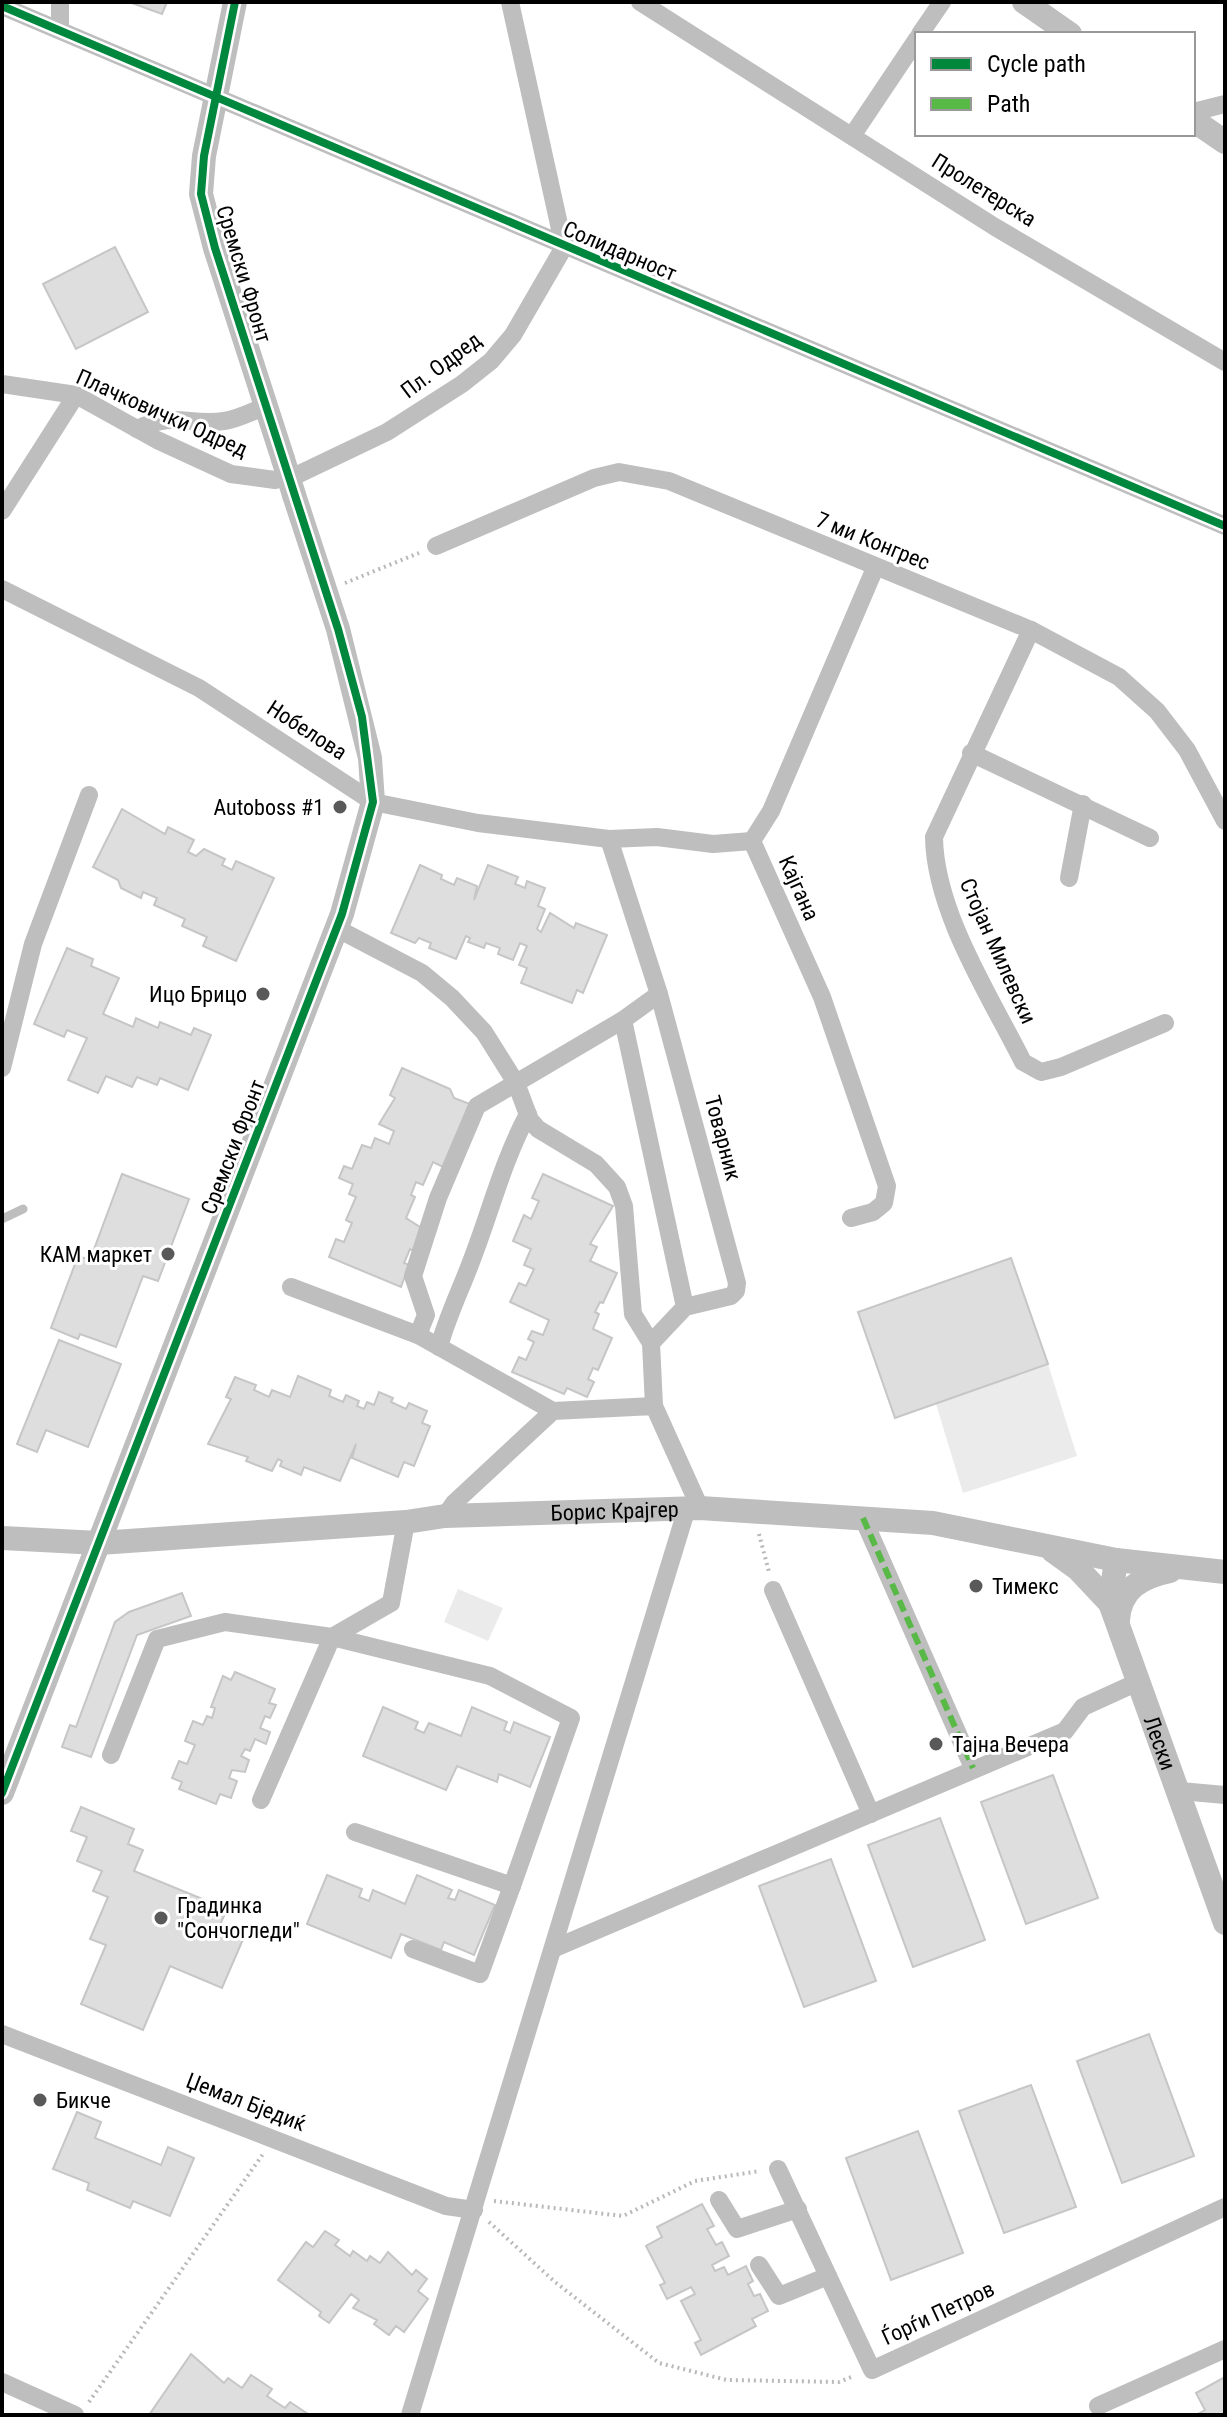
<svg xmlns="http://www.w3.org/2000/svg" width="1227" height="2417" viewBox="0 0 1227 2417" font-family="'Roboto Condensed',sans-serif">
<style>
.green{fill:#ebebeb}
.building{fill:#dedede;stroke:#c6c6c6;stroke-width:2}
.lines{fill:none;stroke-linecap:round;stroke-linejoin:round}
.path{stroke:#b9b9b9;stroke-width:4;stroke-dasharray:2 4;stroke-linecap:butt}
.service{stroke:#bebebe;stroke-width:9}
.minor{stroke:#bebebe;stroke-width:18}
.tertiary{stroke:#bebebe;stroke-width:24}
.tertiary-bridge{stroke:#bebebe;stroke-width:24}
.quiet{stroke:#58b947;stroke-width:6;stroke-dasharray:12 6;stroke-linecap:butt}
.cycleway-casing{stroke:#fff;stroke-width:13}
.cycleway{stroke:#00873e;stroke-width:8}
.poi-dot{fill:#595959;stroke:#fff;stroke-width:3}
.labels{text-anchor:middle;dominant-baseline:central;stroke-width:6;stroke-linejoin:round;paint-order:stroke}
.street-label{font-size:22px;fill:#000;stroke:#fff}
.poi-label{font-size:22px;fill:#000;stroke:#fff;text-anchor:start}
</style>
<rect width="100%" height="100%" fill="#fff"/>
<g class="green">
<path d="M1048 1364 1077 1456 963 1493 936 1404Z"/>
<path d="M458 1589 503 1608 488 1641 444 1622Z"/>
</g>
<g class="building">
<path d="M129 2H167L162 14Z"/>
<path d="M115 247 148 312 76 349 43 284Z"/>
<path d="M122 809 165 834 168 827 194 840 188 852 196 856 204 849 225 859 222 865 232 870 236 861 274 878 236 961 203 946 207 937 182 926 185 919 154 905 157 898 143 892 141 898 121 888 118 880 93 867Z"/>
<path d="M420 865 442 875 441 879 454 885 457 878 477 886 474 900 488 865 518 877 515 884 525 888 527 881 545 888 538 906 545 909 537 929 541 932 550 913 574 928 576 923 607 935 583 993 577 990 572 1003 521 983 527 968 519 965 527 946 520 943 513 960 498 954 500 948 486 943 484 948 468 942 470 938 466 936 456 959 429 948 431 943 419 938 415 943 391 933Z"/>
<path d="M67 948 93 959 91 966 119 978 103 1014 133 1027 136 1018 158 1028 160 1022 191 1035 194 1028 211 1035 188 1090 160 1078 157 1085 137 1077 132 1087 106 1076 98 1093 68 1080 87 1038 67 1030 64 1037 34 1024Z"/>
<path d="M402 1068 450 1089 454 1098 470 1104 443 1167 433 1162 423 1185 416 1182 411 1195 415 1197 406 1218 423 1229 414 1251 410 1249 404 1263 409 1265 401 1287 329 1257 336 1239 344 1242 352 1223 346 1220 356 1197 349 1194 353 1184 339 1178 344 1166 352 1169 362 1145 371 1148 375 1138 389 1144 394 1131 379 1124 395 1098 390 1095Z"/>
<path d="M122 1174 189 1199 158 1281 143 1276 116 1347 80 1334 78 1339 51 1328 78 1256 90 1260Z"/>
<path d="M543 1174 613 1206 590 1244 597 1247 590 1261 617 1273 603 1303 600 1302 595 1312 599 1314 593 1329 612 1338 598 1370 593 1368 588 1379 594 1382 587 1397 567 1388 564 1394 512 1372 519 1357 526 1360 534 1342 528 1339 532 1331 543 1335 549 1320 510 1302 519 1283 526 1286 534 1269 524 1265 531 1249 513 1241 524 1215 531 1219 539 1201 532 1198Z"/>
<path d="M1011 1258 1048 1364 895 1418 858 1312Z"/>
<path d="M59 1340 121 1364 88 1447 46 1430 37 1452 17 1444Z"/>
<path d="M298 1376 331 1390 329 1396 343 1402 346 1395 359 1401 357 1406 364 1409 367 1402 374 1405 379 1392 393 1398 391 1402 406 1409 409 1403 427 1411 422 1423 430 1426 414 1466 404 1462 398 1477 352 1458 356 1444 340 1481 304 1467 301 1475 280 1466 282 1461 278 1459 272 1471 246 1461 248 1457 208 1444 231 1399 226 1397 235 1377 256 1385 254 1390 269 1397 272 1390 290 1397Z"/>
<path d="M182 1593 191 1616 137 1635 91 1757 62 1747 70 1725 76 1727 115 1622 129 1612Z"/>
<path d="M235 1672 275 1689 269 1703 276 1705 270 1718 265 1716 260 1728 270 1732 266 1744 255 1739 250 1751 245 1749 241 1756 249 1760 245 1772 232 1770 229 1778 237 1781 231 1798 220 1794 216 1804 179 1789 182 1782 172 1778 179 1761 187 1764 195 1745 185 1741 193 1721 203 1725 207 1716 212 1718 215 1708 211 1707 223 1676 231 1680Z"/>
<path d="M383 1707 418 1722 415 1729 424 1733 429 1723 461 1736 472 1707 507 1722 504 1730 510 1733 514 1722 550 1737 530 1787 499 1774 497 1782 457 1766 446 1790 363 1756Z"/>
<path d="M1053 1775 1098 1898 1026 1924 981 1802Z"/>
<path d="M81 1807 134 1829 128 1844 143 1850 134 1871 227 1909 219 1927 244 1937 222 1988 170 1966 143 2030 81 2004 106 1945 90 1939 108 1897 93 1891 102 1871 77 1861 87 1837 71 1831Z"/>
<path d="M940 1818 985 1940 913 1967 868 1845Z"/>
<path d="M831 1859 876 1981 804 2007 759 1886Z"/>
<path d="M327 1875 362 1889 359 1897 369 1901 373 1890 405 1904 417 1875 452 1890 448 1898 455 1900 459 1890 495 1905 474 1955 444 1942 441 1950 401 1934 391 1958 307 1924Z"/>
<path d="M1149 2034 1194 2156 1122 2183 1077 2061Z"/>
<path d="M1031 2085 1076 2207 1004 2233 959 2111Z"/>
<path d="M77 2112 101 2122 95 2138 161 2165 168 2147 194 2158 170 2216 133 2201 130 2208 87 2190 89 2183 53 2169Z"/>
<path d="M918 2131 963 2253 891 2280 846 2158Z"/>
<path d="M702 2204 714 2226 707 2229 716 2245 722 2242 729 2256 712 2265 715 2271 724 2267 728 2275 746 2266 753 2281 748 2284 754 2296 760 2294 768 2311 752 2319 756 2326 701 2355 695 2343 701 2340 681 2301 695 2294 691 2287 667 2299 660 2285 665 2283 646 2246 662 2237 657 2227Z"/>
<path d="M325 2231 339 2240 335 2245 350 2256 353 2251 367 2261 370 2256 380 2263 388 2252 412 2275 416 2270 427 2279 418 2291 428 2299 404 2332 396 2326 389 2335 374 2324 377 2320 353 2308 359 2300 351 2294 329 2323 319 2316 321 2312 278 2280 306 2242 313 2247Z"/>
<path d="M191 2354 224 2383 228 2378 242 2388 251 2375 272 2389 267 2396 285 2408 290 2402 308 2414 149 2415Z"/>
<path d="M1225 2377V2415H1196L1205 2410 1196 2393Z"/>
</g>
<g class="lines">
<g class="path">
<path d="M345 583 419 553"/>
<path d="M759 1534 769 1572"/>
<path d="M494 2201 623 2216 695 2181 760 2171"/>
<path d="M489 2222 555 2282 659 2363 727 2380 839 2382 854 2376"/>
<path d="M89 2402 263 2154"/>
</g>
<path class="service" d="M2 1219 23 1209"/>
<g class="minor">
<path d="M60 2V29"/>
<path d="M640 2 995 227 1225 362"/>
<path d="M2 6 1225 526"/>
<path d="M920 34 942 2"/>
<path d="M1193 112 1225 104"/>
<path d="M852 136 917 39"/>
<path d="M2 384 76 395 157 440 231 474 275 480 297 475 387 432 462 384 491 361 513 335 564 247 510 2"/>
<path d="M137 429C175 411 188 426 224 421 238 419 253 411 266 406"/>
<path d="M2 511 76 395"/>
<path d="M436 546 594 478 619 472 669 481 1031 630 1119 677 1157 711 1187 750 1225 821"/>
<path d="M2 589 199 688 373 802 478 823 609 839 657 837 713 844 752 841"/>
<path d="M1031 630 934 837C935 912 990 996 1023 1062L1041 1072 1061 1067 1165 1023"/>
<path d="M971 753 1150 838"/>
<path d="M609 839 659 994 737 1283 736 1291 731 1296 685 1307 651 1343 654 1406"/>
<path d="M1069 878 1083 804"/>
<path d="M336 928 422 973 452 998 484 1032 516 1083 530 1120 538 1129 596 1164 617 1187 624 1206 633 1314 651 1343"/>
<path d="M623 1020 685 1307"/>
<path d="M2 1068 33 944 89 795"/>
<path d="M851 1218 873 1212 884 1203 887 1186 822 997 752 841 771 811 875 568"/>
<path d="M291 1287 418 1335 553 1411"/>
<path d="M418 1335 426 1315 413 1276 438 1198 477 1106 623 1020 659 994"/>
<path d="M439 1347C448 1314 463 1285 474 1254 492 1206 504 1159 528 1114"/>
<path d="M445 1516 454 1503 553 1411 654 1406 700 1508"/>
<path d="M863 1518 973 1768"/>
<path d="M773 1590 871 1814"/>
<path d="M111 1755 157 1639 225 1622 332 1637 490 1676 571 1718 512 1886 355 1832"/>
<path d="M1180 1791 1225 1795"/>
<path d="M261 1800 332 1637 391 1603 406 1522"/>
<path d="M555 1948 1065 1731 1083 1707 1140 1681"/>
<path d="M413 1949 480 1974 512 1886"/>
<path d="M2 2034 446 2206 474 2210"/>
<path d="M778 2169 872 2370 1225 2207"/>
<path d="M719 2200 737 2229 798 2209"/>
<path d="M759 2265 779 2296 828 2276"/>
<path d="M2 2382 75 2415"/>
<path d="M1098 2406 1225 2349"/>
<path d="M410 2415 687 1508"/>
</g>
<g class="tertiary">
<path d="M235 2 204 156 201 194 215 248 283 459"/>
<path d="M1024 2 1070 34"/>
<path d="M1193 120 1225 142"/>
<path id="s1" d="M2 1538 99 1543 406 1522 445 1516 700 1508 933 1523 1116 1560 1225 1572"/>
<path d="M1053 1551 1078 1569 1110 1603"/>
<path id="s2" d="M1116 1560 1110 1603 1225 1923"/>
<path d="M1118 1620C1120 1589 1141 1577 1170 1571"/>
<path d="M2 1793 342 914 373 802 370 758 338 629 294 495"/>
</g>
<path class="tertiary-bridge" d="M283 459 294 495"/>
<path class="quiet" d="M863 1518 973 1768"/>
<g class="cycleway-casing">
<g id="cycleway">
<path d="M2 6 1225 526"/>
<path d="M2 1793 342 914 373 802 362 717 338 629 215 248 201 194 204 156 235 2"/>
</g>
</g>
<use href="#cycleway" class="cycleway"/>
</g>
<g class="poi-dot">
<circle cx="340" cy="807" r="8"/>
<circle cx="263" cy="994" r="8"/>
<circle cx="168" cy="1254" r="8"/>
<circle cx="976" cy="1586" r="8"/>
<circle cx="936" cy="1744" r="8"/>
<circle cx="161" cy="1918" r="8"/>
<circle cx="40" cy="2100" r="8"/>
</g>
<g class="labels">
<g class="street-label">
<text transform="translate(984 190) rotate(32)">Пролетерска</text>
<text transform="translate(620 251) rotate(23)">Солидарност</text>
<text transform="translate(244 274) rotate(73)">Сремски Фронт</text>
<text transform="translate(441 365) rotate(-37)">Пл. Одред</text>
<text transform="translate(162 413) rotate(24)">Плачковички Одред</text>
<text transform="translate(873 541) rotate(22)">7 ми Конгрес</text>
<text transform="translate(307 730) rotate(33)">Нобелова</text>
<text transform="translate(799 888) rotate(66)">Кајгана</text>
<text transform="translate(998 951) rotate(66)">Стојан Милевски</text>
<text transform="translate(723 1138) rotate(75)">Товарник</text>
<text transform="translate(233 1147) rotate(-69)">Сремски Фронт</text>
<text stroke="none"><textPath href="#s1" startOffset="614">Борис Крајгер</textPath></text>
<text stroke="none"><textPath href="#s2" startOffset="192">Лески</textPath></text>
<text transform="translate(246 2102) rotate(21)">Џемал Бједиќ</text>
<text transform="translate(938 2313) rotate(-25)">Ѓорѓи Петров</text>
</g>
<g class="poi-label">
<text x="324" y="807" text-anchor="end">Autoboss #1</text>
<text x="247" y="994" text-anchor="end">Ицо Брицо</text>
<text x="152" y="1254" text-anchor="end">КАМ маркет</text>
<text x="992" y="1586">Тимекс</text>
<text x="952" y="1744">Тајна Вечера</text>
<text x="177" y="1905">Градинка<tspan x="177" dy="25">"Сончогледи"</tspan></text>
<text x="56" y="2100">Бикче</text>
</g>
</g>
<rect width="1227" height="2417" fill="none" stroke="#000000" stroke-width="8"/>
<rect x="915" y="32" width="280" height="104" fill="#ffffff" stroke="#999999" stroke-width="2"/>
<rect x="931" y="58" width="40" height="12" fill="#00873e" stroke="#999999" stroke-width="2"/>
<text x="987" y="72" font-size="24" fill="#000000">Cycle path</text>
<rect x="931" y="98" width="40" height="12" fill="#58b947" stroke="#999999" stroke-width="2"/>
<text x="987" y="112" font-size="24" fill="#000000">Path</text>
</svg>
